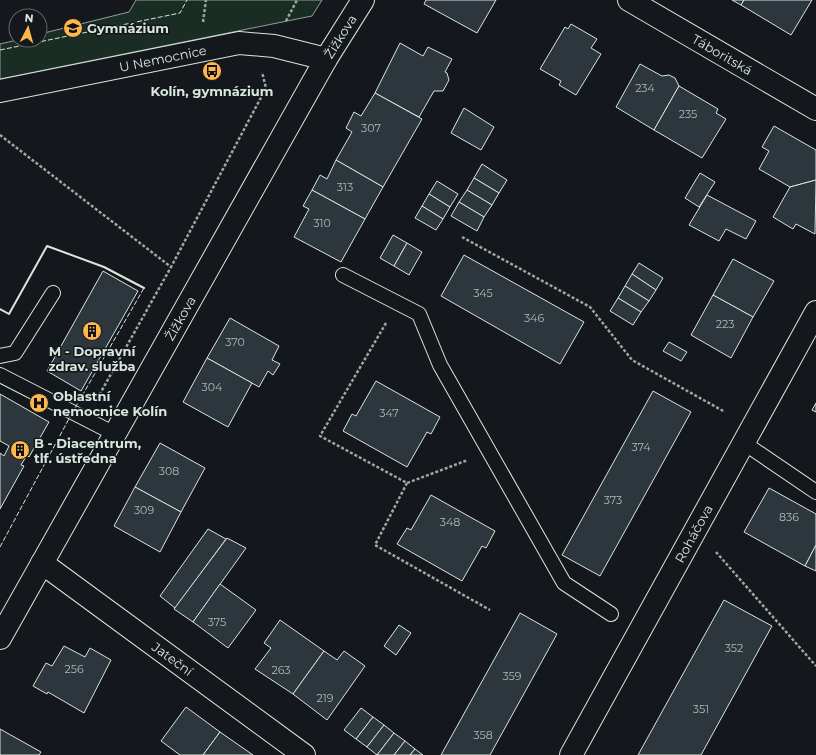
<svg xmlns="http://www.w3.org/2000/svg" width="816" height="755" viewBox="0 0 816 755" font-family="Montserrat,sans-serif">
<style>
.green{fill:#1a2d24;stroke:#939e99}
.building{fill:#2c363c;stroke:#d8e6dc}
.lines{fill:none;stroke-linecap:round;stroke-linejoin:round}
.service-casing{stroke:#d8e6dc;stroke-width:16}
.minor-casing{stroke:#d8e6dc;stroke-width:24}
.tertiary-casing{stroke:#d8e6dc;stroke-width:24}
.path{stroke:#9da8a2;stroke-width:2.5;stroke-dasharray:3 2;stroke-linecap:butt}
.service{stroke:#14181c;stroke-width:14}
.minor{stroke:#14181c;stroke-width:22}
.tertiary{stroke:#14181c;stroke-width:22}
.fence{stroke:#d8e6dc;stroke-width:1;stroke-dasharray:5 2;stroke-linecap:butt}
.wall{stroke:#d8e6dc;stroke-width:2}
.labels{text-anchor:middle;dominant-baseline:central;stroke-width:3;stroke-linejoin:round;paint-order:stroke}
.number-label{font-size:11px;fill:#adbab4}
.poi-label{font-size:13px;font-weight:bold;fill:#d8e6dc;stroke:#14181c;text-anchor:start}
.street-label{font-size:13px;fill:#d8e6dc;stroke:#14181c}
</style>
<rect width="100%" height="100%" fill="#14181c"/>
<path class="green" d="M136 0H322L312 16 0 79V44L17 40H40V34L129 12Z"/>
<g class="building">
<path d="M426 0H496L477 33 424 4Z"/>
<path d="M732 0H744L741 5Z"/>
<path d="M744 0H812L791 35 741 5Z"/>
<path d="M571 24 597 39 591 48 601 54 576 95 559 85 561 81 540 69 565 27 568 29Z"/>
<path d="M400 43 423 56 428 47 452 59 445 72 447 73 449 80 443 91H434L419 117 375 93Z"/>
<path d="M640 64 662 76 669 75 675 78 679 86 654 130 616 107Z"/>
<path d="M679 86 718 109 716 113 726 119 702 158 654 130Z"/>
<path d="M375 93 422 119 383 187 336 160 352 132 346 128 354 112 361 116Z"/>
<path d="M464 108 494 127 481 150 451 133Z"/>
<path d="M774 126 816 150V180L790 187 759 169 769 151 762 147Z"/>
<path d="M336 160 383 187 365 219 312 190 320 175 327 179Z"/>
<path d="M482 164 507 180 499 193 474 178Z"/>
<path d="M700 173 715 182 699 207 685 198Z"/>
<path d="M474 178 499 193 492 205 467 190Z"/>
<path d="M816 180 815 234 796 224 793 229 773 217 790 187Z"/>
<path d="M437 181 458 194 450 207 429 194Z"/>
<path d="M312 190 365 219 341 262 294 237 309 209 303 206Z"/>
<path d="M467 190 492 205 484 217 459 202Z"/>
<path d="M429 194 450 207 443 219 422 206Z"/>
<path d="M707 195 756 221 746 239 726 229 719 241 689 225Z"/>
<path d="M459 202 484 217 477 231 451 216Z"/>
<path d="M422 206 443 219 436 230 415 218Z"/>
<path d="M393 235 407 243 394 266 380 258Z"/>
<path d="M407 243 422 252 409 275 394 266Z"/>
<path d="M464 255 584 322 560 364 441 296Z"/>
<path d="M733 259 774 281 753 317 713 295Z"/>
<path d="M639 263 663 278 656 290 632 274Z"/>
<path d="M103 271 138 291 81 391 47 371Z"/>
<path d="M632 274 656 290 649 301 625 286Z"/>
<path d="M625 286 649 301 641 312 618 298Z"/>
<path d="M713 295 753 317 731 358 691 335Z"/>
<path d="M618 298 641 312 633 325 610 311Z"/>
<path d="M230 318 279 346 272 360 280 364 273 375 268 371 259 387 207 358Z"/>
<path d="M669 342 687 352 681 361 663 351Z"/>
<path d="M207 358 252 383 228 427 183 402Z"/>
<path d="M376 381 440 417 431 434 427 432 407 467 343 431 352 414 356 416Z"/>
<path d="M653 391 691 412 600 576 562 555Z"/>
<path d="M0 394 49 422 29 457 27 455 21 465 24 466 0 509V453L4 456 9 446 0 441Z"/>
<path d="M816 403V412L812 410Z"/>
<path d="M160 443 205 468 181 512 135 487Z"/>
<path d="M135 487 181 512 160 552 114 526Z"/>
<path d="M769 488 816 514V545L805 566 744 532Z"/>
<path d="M431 495 495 531 486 548 482 546 462 581 397 544 407 528 411 530Z"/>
<path d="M208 529 226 539 175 608 160 596Z"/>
<path d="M227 538 246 548 193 622 174 609Z"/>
<path d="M816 545V571L805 566Z"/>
<path d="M220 584 256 610 228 648 193 622Z"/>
<path d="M724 600 772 626 701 755H638Z"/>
<path d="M520 613 557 634 490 755H441Z"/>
<path d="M280 620 324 651 293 694 255 669 271 648 264 643Z"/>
<path d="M399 625 411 633 396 655 384 646Z"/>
<path d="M64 646 85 657 90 648 111 660 84 713 48 692 47 694 33 686 46 663 52 666Z"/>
<path d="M324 651 337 660 344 651 365 666 327 720 293 694Z"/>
<path d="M186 707 220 732 203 755H180L161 741Z"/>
<path d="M361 708 373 717 356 739 344 730Z"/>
<path d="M373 717 384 725 367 747 356 739Z"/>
<path d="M384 725 394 733 377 755 367 747Z"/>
<path d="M0 729 41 752 39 755H0Z"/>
<path d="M220 732 253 755H203Z"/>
<path d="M394 733 405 741 394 755H377Z"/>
<path d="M405 741 415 749 410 755H394Z"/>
<path d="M415 749 423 755H410Z"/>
</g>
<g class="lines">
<g class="service-casing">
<g id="service">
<path d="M343 275 419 314 440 365 564 583 611 614"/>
<path d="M0 356 15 353 53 293"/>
<path d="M0 375 115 434"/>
<path d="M744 443 816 492"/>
</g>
</g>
<g class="minor-casing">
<g id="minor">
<path id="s1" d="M629 0 816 109"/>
<path id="s2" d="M0 91 239 43 274 46 326 59"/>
<path id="s3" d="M42 563 304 755"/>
<path id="s4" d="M571 755 816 312"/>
</g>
</g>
<g class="tertiary-casing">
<g id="tertiary">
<path id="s5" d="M0 638 326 59 363 0"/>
</g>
</g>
<g class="path">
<path d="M286 21 297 0"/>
<path d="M203 22 206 0"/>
<path d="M0 135 171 267 266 88 262 72"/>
<path d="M462 237 590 307 632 360 725 412"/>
<path d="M386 323 320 436 407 483 468 460"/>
<path d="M97 399 171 267"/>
<path d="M407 483 375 545 490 610"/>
<path d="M716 552 816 666"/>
</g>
<use href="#service" class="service"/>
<use href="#minor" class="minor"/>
<use href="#tertiary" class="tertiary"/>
<g class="fence">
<path d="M0 50 180 13 187 0"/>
<path d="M75 408 144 288"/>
<path d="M0 547 71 415"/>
</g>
<path class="wall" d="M0 309 9 314 47 246 104 267 144 288"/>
</g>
<defs>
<g id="school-disc" transform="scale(1)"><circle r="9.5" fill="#ffb74d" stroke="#14181c"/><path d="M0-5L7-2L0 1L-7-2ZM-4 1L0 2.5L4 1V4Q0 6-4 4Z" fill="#111"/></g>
<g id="bus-disc" transform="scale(1)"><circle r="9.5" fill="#ffb74d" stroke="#14181c"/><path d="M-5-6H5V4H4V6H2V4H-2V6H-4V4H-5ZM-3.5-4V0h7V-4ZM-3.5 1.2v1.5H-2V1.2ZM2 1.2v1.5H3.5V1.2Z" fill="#111"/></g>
<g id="building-disc" transform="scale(1)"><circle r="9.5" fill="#ffb74d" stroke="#14181c"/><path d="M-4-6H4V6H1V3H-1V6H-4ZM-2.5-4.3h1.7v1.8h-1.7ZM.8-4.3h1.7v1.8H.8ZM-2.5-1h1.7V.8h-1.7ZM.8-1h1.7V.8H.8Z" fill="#111"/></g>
<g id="hospital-disc" transform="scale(1)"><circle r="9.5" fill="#ffb74d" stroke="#14181c"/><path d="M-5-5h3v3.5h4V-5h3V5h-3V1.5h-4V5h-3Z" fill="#111"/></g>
</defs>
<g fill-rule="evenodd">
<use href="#school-disc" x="73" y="28"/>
<use href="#bus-disc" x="212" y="71"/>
<use href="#building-disc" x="92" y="331"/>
<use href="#hospital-disc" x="39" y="403"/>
<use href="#building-disc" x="20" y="450"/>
</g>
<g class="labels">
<g class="number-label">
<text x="645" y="88">234</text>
<text x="688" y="114">235</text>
<text x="371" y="128">307</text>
<text x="345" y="187">313</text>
<text x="322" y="223">310</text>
<text x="483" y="293">345</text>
<text x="534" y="318">346</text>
<text x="725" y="324">223</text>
<text x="235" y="342">370</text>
<text x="212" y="387">304</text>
<text x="389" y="413">347</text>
<text x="641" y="447">374</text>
<text x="169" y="471">308</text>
<text x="613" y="500">373</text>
<text x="144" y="510">309</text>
<text x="789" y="517">836</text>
<text x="450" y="522">348</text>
<text x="217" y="622">375</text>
<text x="734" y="648">352</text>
<text x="74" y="669">256</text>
<text x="281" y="670">263</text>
<text x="512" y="676">359</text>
<text x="325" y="698">219</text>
<text x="701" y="709">351</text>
<text x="483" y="735">358</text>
</g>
<g class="poi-label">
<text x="87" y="28">Gymnázium</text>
<text x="212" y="91" text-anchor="middle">Kolín, gymnázium</text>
<text x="92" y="351" text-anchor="middle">M - Dopravní<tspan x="92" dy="15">zdrav. služba</tspan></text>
<text x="53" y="396">Oblastní<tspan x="53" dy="15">nemocnice Kolín</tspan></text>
<text x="34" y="443">B - Diacentrum,<tspan x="34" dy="15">tlf. ústředna</tspan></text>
</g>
<g class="street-label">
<text stroke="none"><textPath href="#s5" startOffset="691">Žižkova</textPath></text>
<text stroke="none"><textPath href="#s1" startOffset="108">Táboritská</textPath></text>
<text stroke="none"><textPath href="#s2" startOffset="166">U Nemocnice</textPath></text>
<text stroke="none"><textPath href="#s5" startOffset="367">Žižkova</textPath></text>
<text stroke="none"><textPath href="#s4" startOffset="253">Roháčova</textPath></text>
<text stroke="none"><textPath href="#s3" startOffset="162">Jateční</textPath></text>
</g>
</g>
<g transform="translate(28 28) rotate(6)"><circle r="19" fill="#14181c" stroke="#626a69"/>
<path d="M0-3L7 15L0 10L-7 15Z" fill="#ffb74d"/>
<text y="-6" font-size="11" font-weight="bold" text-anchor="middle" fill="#d8e6dc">N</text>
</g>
</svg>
